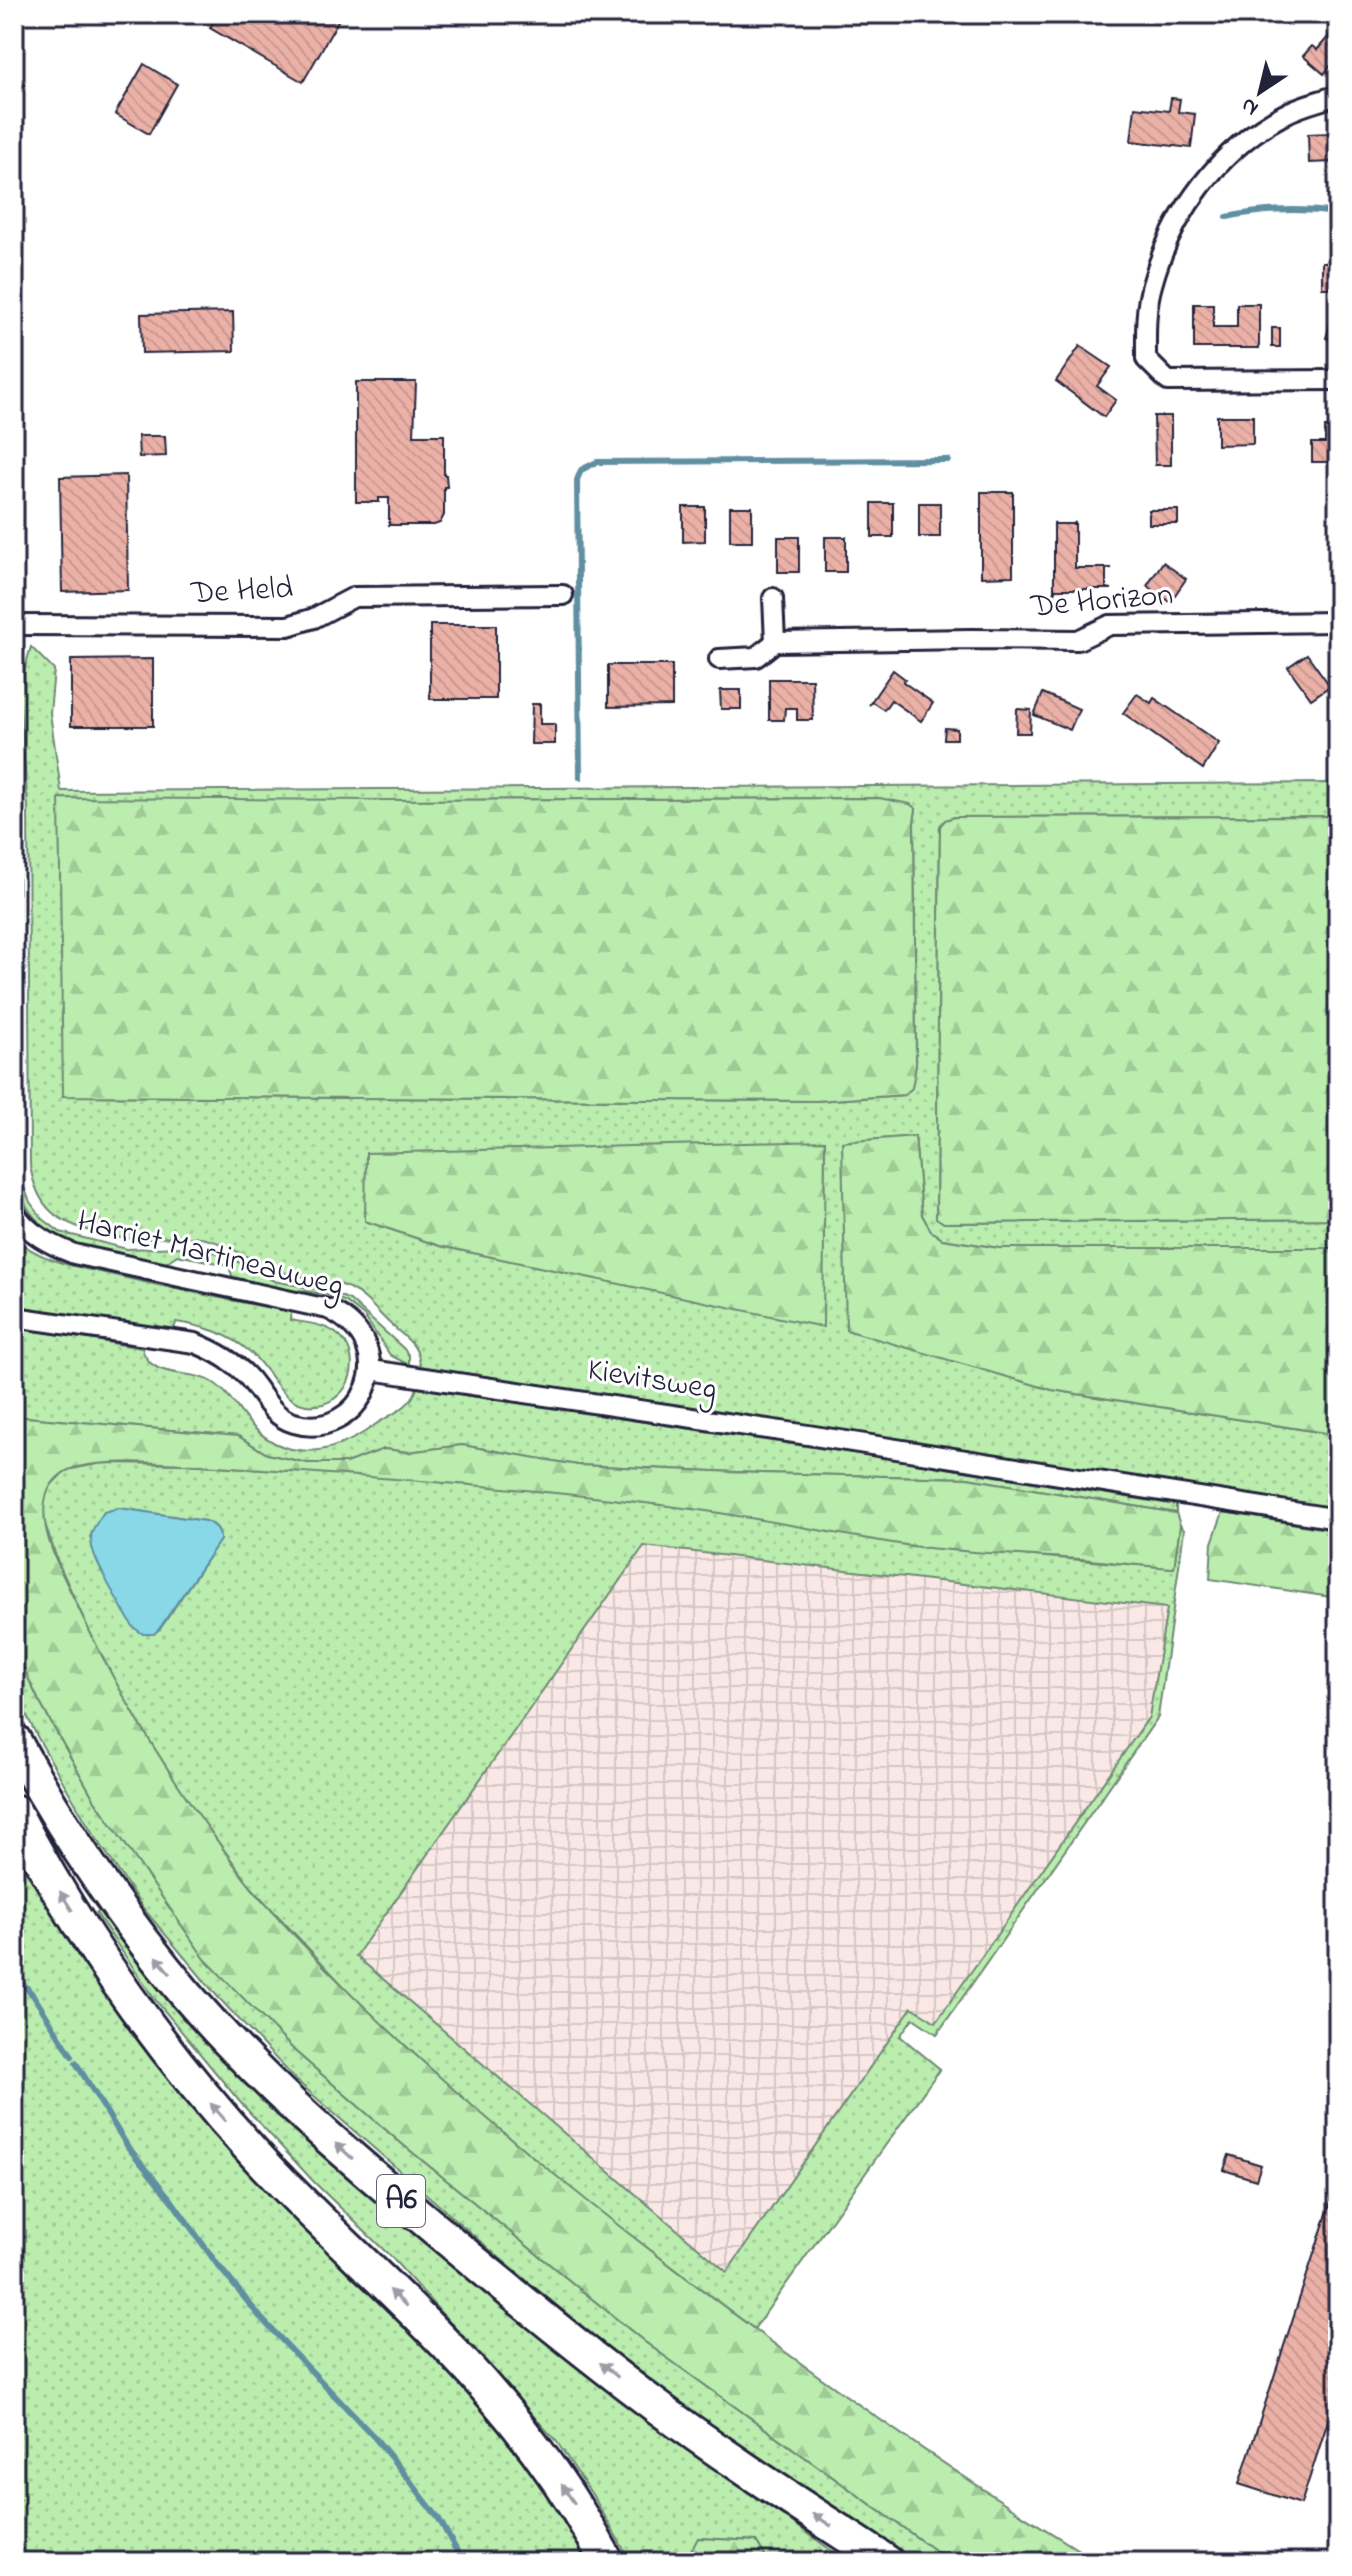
<svg xmlns="http://www.w3.org/2000/svg" width="1352" height="2576" viewBox="0 0 1352 2576" font-family="'Indie Flower',sans-serif">
<style>
.industrial{fill:url(#industrial-grid)}
.grass{fill:url(#grass-dots);stroke:#6e8874;stroke-width:2;fill-rule:evenodd}
.forest{fill:url(#forest-firs);stroke:#6e8874;stroke-width:2}
.water{fill:#89d8e7;stroke:#608fa2;stroke-width:2}
.lines{fill:none;stroke-linecap:round;stroke-linejoin:round}
.stream{stroke:#608fa2;stroke-width:6}
.building{fill:url(#building-back-hatch);stroke:#22223b;stroke-width:2}
.minor-casing{stroke:#22223b;stroke-width:24}
.motorway-casing{stroke:#22223b;stroke-width:38}
.minor{stroke:#fff;stroke-width:18}
.motorway{stroke:#fff;stroke-width:32}
.oneway{fill:#9c9ca7}
.labels{text-anchor:middle;dominant-baseline:central;stroke-width:6;stroke-linejoin:round;paint-order:stroke}
.shield{fill:#fff;stroke:#646476;stroke-width:2}
.shield-label{font-size:30px;font-weight:bold;fill:#22223b}
.street-label{font-size:32px;fill:#22223b;stroke:#fff}
</style>
<defs>
<pattern id="industrial-grid" width="8" height="8" patternUnits="userSpaceOnUse" patternTransform="scale(2)"><rect width="8" height="8" fill="#f9e8e5"/><path d="M0 4h8M4 0v8" fill="none" stroke="#d5c7c5"/></pattern>
<pattern id="grass-dots" width="8" height="8" patternUnits="userSpaceOnUse" patternTransform="scale(2)"><rect width="8" height="8" fill="#baedae"/><path d="M2 2h.1M6 6h.1" fill="none" stroke="#a0cb97" stroke-width="1.8" stroke-linecap="round"/></pattern>
<pattern id="forest-firs" width="22" height="20" patternUnits="userSpaceOnUse" patternTransform="scale(2)"><rect width="22" height="20" fill="#baedae"/><path d="M5 1l3.5 6h-7zM16 11l3.5 6h-7z" fill="#a0cb97"/></pattern>
<pattern id="building-back-hatch" width="6" height="6" patternUnits="userSpaceOnUse" patternTransform="scale(2)"><rect width="6" height="6" fill="#ebb1a7"/><path d="M-1 5l2 2M0 0l6 6M5-1l2 2" fill="none" stroke="#c99891"/></pattern>
</defs>
<rect width="100%" height="100%" fill="#fff"/>
<filter id="ink" filterUnits="userSpaceOnUse"><feTurbulence type="fractalNoise" baseFrequency=".0125" numOctaves="2"/><feDisplacementMap in="SourceGraphic" scale="16" xChannelSelector="R" yChannelSelector="G"/><feConvolveMatrix kernelMatrix="1 2 1 2 8 2 1 2 1" color-interpolation-filters="sRGB"/></filter>
<g filter="url(#ink)">
<path class="industrial" d="M644 1546 1167 1608 1149 1717 936 2023 912 2008 727 2272 356 1956Z"/>
<g class="grass">
<path d="M31 647 54 670 50 713 61 791 1338 783V816L955 817 945 820 940 826 936 1217 944 1223 1338 1219V1248H999L942 1239 931 1231 922 1215 915 1136 843 1142 1013 1378 1052 1390 1338 1435V1510L420 1366C419 1346 409 1341 395 1328 379 1315 368 1297 349 1288 325 1276 297 1279 272 1269 247 1259 227 1242 200 1238 181 1235 164 1238 145 1239 129 1240 113 1237 97 1233 56 1222 37 1208 30 1165L28 807 19 696 21 681ZM879 798 916 809 914 822 916 1066 905 1095 816 1101 63 1096 386 800ZM825 1141 822 1326 440 1246 365 1221Z"/>
<path d="M14 756 18 813 20 1168 22 1182 30 1202 43 1219 60 1232 127 1249 182 1247 212 1251 231 1258 274 1281 331 1292 350 1300 404 1349 409 1356V1365L390 1355 364 1316 346 1302 327 1295 300 1290 295 1292 234 1280 228 1265 177 1255 163 1265C97 1249 27 1250 14 1170Z"/>
<path d="M14 1237C42 1264 85 1268 122 1277 178 1290 235 1301 291 1312L290 1320C306 1323 325 1324 337 1334 364 1355 352 1400 318 1405 282 1410 272 1370 249 1351 228 1333 203 1326 176 1322L174 1330 14 1307Z"/>
<path d="M14 1327 142 1348C150 1381 190 1368 214 1383 228 1392 235 1406 246 1419 282 1463 330 1457 372 1427 389 1414 410 1410 417 1388L866 1455 1176 1505V1513L967 1478 759 1473 577 1465 462 1445 408 1452 384 1449 346 1463H307L267 1454 238 1436 14 1416Z"/>
<path d="M103 1463 186 1464 432 1480 576 1494 712 1511 918 1546 1162 1567 1174 1568 1180 1525 1184 1530 1158 1717 937 2034 913 2018 900 2036 940 2069 754 2329 583 2199 466 2101 363 2007 252 1888 170 1776 106 1668 58 1562 41 1512 47 1489 66 1470ZM119 1508 205 1521C215 1525 220 1528 220 1540L160 1629 90 1537 104 1512ZM644 1546 1167 1608 1149 1717 936 2022 912 2007 727 2272 356 1956Z"/>
<path d="M14 1647 39 1701 94 1799 205 1958 296 2052 401 2143 645 2342 951 2562H906L834 2515 664 2395 489 2249 296 2080 217 1996 143 1908 89 1827 38 1738 14 1690Z"/>
<path d="M14 1842 406 2325C429 2349 453 2371 475 2396 520 2446 557 2503 590 2562H14Z"/>
<path d="M101 1909 142 1966 197 2029 262 2098 545 2341 847 2562H769L756 2541 699 2538 685 2562H631L593 2496 557 2442 393 2259 315 2183 240 2102 153 1997 96 1913Z"/>
</g>
<g class="forest">
<path d="M59 798 386 800 879 798 910 804 916 809 914 822 916 1066 912 1088 905 1095 816 1101 63 1096Z"/>
<path d="M1338 816V1219L944 1223 936 1218 940 826 945 820 955 817Z"/>
<path d="M915 1136 922 1215 931 1231 942 1239 999 1248H1338V1435L1052 1390 846 1330 842 1142Z"/>
<path d="M825 1141 823 1327 440 1246 365 1221 366 1153Z"/>
<path d="M14 1416 238 1436 267 1454 307 1463H346L384 1449 408 1452 462 1445 577 1465 759 1473 967 1478 1176 1513 1180 1525 1174 1568C1143 1566 1112 1562 1080 1559 1027 1555 972 1553 919 1547 848 1537 777 1521 706 1511 559 1490 411 1480 263 1469 223 1467 92 1453 63 1473 20 1503 62 1572 78 1607 117 1691 161 1764 216 1839 229 1857 241 1876 256 1893 372 2025 506 2139 645 2246 790 2359 941 2466 1098 2562H951L645 2342 401 2143 296 2052 205 1959 94 1799 39 1701 14 1647Z"/>
<path d="M1223 1512 1338 1531V1598L1210 1579 1212 1543Z"/>
<path d="M698 2538 756 2541 769 2562H685Z"/>
</g>
<path class="water" d="M119 1508 205 1521C215 1525 220 1528 220 1540L159 1629 154 1634H143L133 1627C122 1607 92 1561 91 1540 90 1530 99 1520 104 1512Z"/>
<g class="lines">
<g class="stream">
<path d="M1227 217C1265 209 1300 208 1338 213"/>
<path d="M580 777 577 480 581 470 597 462 948 460"/>
<path d="M14 1973 33 1995 72 2056"/>
<path d="M76 2063 128 2147 172 2201 217 2264 261 2318 375 2438 411 2482 439 2519 463 2562"/>
</g>
</g>
<g class="building">
<path d="M217 14H342L303 82 210 28Z"/>
<path d="M1198 14H1215L1209 22Z"/>
<path d="M1227 14H1255L1246 27Z"/>
<path d="M1335 29 1338 31V57L1324 74 1303 56 1312 46 1317 50Z"/>
<path d="M144 64 177 84 149 134 115 114Z"/>
<path d="M1171 98 1180 99 1178 112 1195 114 1191 148 1131 141 1135 107 1169 111Z"/>
<path d="M1331 133 1333 162 1309 163 1308 134Z"/>
<path d="M1338 164V182H1334L1333 165Z"/>
<rect x="1322" y="262" width="16" height="26"/>
<path d="M1194 304H1213V327H1237V304H1259V348H1194Z"/>
<path d="M1336 304 1338 305V342L1326 338Z"/>
<path d="M233 312 234 351 142 353 141 314Z"/>
<rect x="1272" y="328" width="8" height="19"/>
<path d="M1080 346 1111 367 1097 386 1116 400 1104 417 1056 381Z"/>
<path d="M356 382H416L414 435H444V475H446L447 487H444V515L440 523 434 525H389V498H379V502H356Z"/>
<path d="M1154 416H1171V465H1155Z"/>
<path d="M1217 416H1253V444L1217 445Z"/>
<path d="M1325 427H1338V462H1312V443H1325Z"/>
<path d="M138 436H165L166 456 139 457Z"/>
<path d="M126 475 128 590 62 592 60 477Z"/>
<path d="M981 492H1013V576L981 577Z"/>
<rect x="872" y="503" width="21" height="34"/>
<rect x="919" y="503" width="21" height="34"/>
<path d="M683 507H705V541L683 542Z"/>
<rect x="730" y="507" width="22" height="34"/>
<rect x="1149" y="510" width="29" height="14"/>
<path d="M1054 522 1055 524H1074L1075 522V568H1112L1106 569V588L1112 589H1055L1054 606Z"/>
<rect x="778" y="537" width="21" height="35"/>
<rect x="825" y="537" width="21" height="35"/>
<path d="M1338 557V573L1330 568Z"/>
<path d="M1163 562 1186 579 1170 602 1147 586Z"/>
<rect x="430" y="625" width="66" height="74"/>
<path d="M1307 654 1330 686 1311 699 1288 667Z"/>
<path d="M153 659V726H71V660Z"/>
<path d="M608 665H672V706L608 707Z"/>
<path d="M893 670 905 679 903 682 933 703 921 721 891 700 884 710 872 702 869 705Z"/>
<path d="M769 679H812L813 720H797V708H785L784 720H769Z"/>
<path d="M720 690H741V709H721Z"/>
<path d="M1043 693 1079 709 1070 730 1034 715Z"/>
<path d="M1137 694 1151 703 1154 698 1219 743 1203 769 1123 713Z"/>
<path d="M532 704H540V724H555V744H531Z"/>
<path d="M1017 709 1031 710 1030 733H1016Z"/>
<path d="M945 728 957 729V739H944Z"/>
<path d="M1229 2155 1261 2165 1256 2180 1224 2170Z"/>
<path d="M1335 2189 1338 2190V2390L1301 2504 1239 2484Z"/>
</g>
<g class="lines">
<g class="minor-casing">
<g id="minor">
<path d="M1338 95C1321 101 1301 105 1285 114 1220 148 1171 214 1152 285 1145 309 1146 334 1146 359L1168 381 1338 380"/>
<path d="M773 598 775 642"/>
<path d="M14 625 288 626 314 618 354 597 563 595"/>
<path d="M719 659 756 657 775 642 971 639 1078 640 1110 625 1338 622"/>
<path d="M14 1211C26 1233 52 1245 74 1254L328 1309C409 1347 359 1443 294 1423 270 1416 263 1393 247 1376 232 1360 215 1351 195 1343L14 1317"/>
<path d="M371 1370 808 1435 1338 1519"/>
</g>
</g>
<g class="motorway-casing">
<g id="motorway">
<path d="M14 1740C62 1829 119 1914 184 1992 256 2077 342 2151 427 2222 503 2286 580 2350 660 2409 733 2463 811 2512 887 2562"/>
<path d="M14 1811C78 1934 160 2050 253 2152 317 2222 389 2284 454 2353 514 2416 567 2485 607 2562"/>
</g>
</g>
<use href="#minor" class="minor"/>
<use href="#motorway" class="motorway"/>
</g>
<defs><path id="oneway-solid" d="M-6-.8H1V-3.2L6.5 0L1 3.2V.8H-6Z" transform="scale(2)"/></defs>
<g class="oneway">
<use href="#oneway-solid" transform="translate(66 1901) rotate(-122)"/>
<use href="#oneway-solid" transform="translate(163 1965) rotate(-129)"/>
<use href="#oneway-solid" transform="translate(218 2112) rotate(-131)"/>
<use href="#oneway-solid" transform="translate(344 2151) rotate(-138)"/>
<use href="#oneway-solid" transform="translate(398 2298) rotate(-136)"/>
<use href="#oneway-solid" transform="translate(609 2370) rotate(-142)"/>
<use href="#oneway-solid" transform="translate(568 2494) rotate(-124)"/>
<use href="#oneway-solid" transform="translate(822 2520) rotate(-147)"/>
</g>
</g>
<g class="labels">
<rect class="shield" x="377" y="2175" width="48" height="52" rx="6"/>
<g class="shield-label">
<text x="401" y="2201">A6</text>
</g>
<g class="street-label">
<text transform="translate(242 592) rotate(-3)">De Held</text>
<text transform="translate(1102 602) rotate(-5)">De Horizon</text>
<text transform="translate(210 1255) rotate(14)">Harriet Martineauweg</text>
<text transform="translate(652 1381) rotate(9)">Kievitsweg</text>
</g>
</g>
<rect width="1352" height="2576" fill="none" stroke="#fff" stroke-width="48"/>
<rect x="24" y="24" width="1304" height="2528" fill="none" stroke="#22223b" stroke-width="3" filter="url(#ink)"/>
<g transform="translate(1260 92) rotate(215)" stroke="#ffffff" stroke-width="6" paint-order="stroke">
<path d="M0-6L14 30L0 20L-14 30Z" fill="#22223b"/>
<text y="-12" font-size="22" font-weight="bold" text-anchor="middle" fill="#22223b">N</text>
</g>
</svg>
